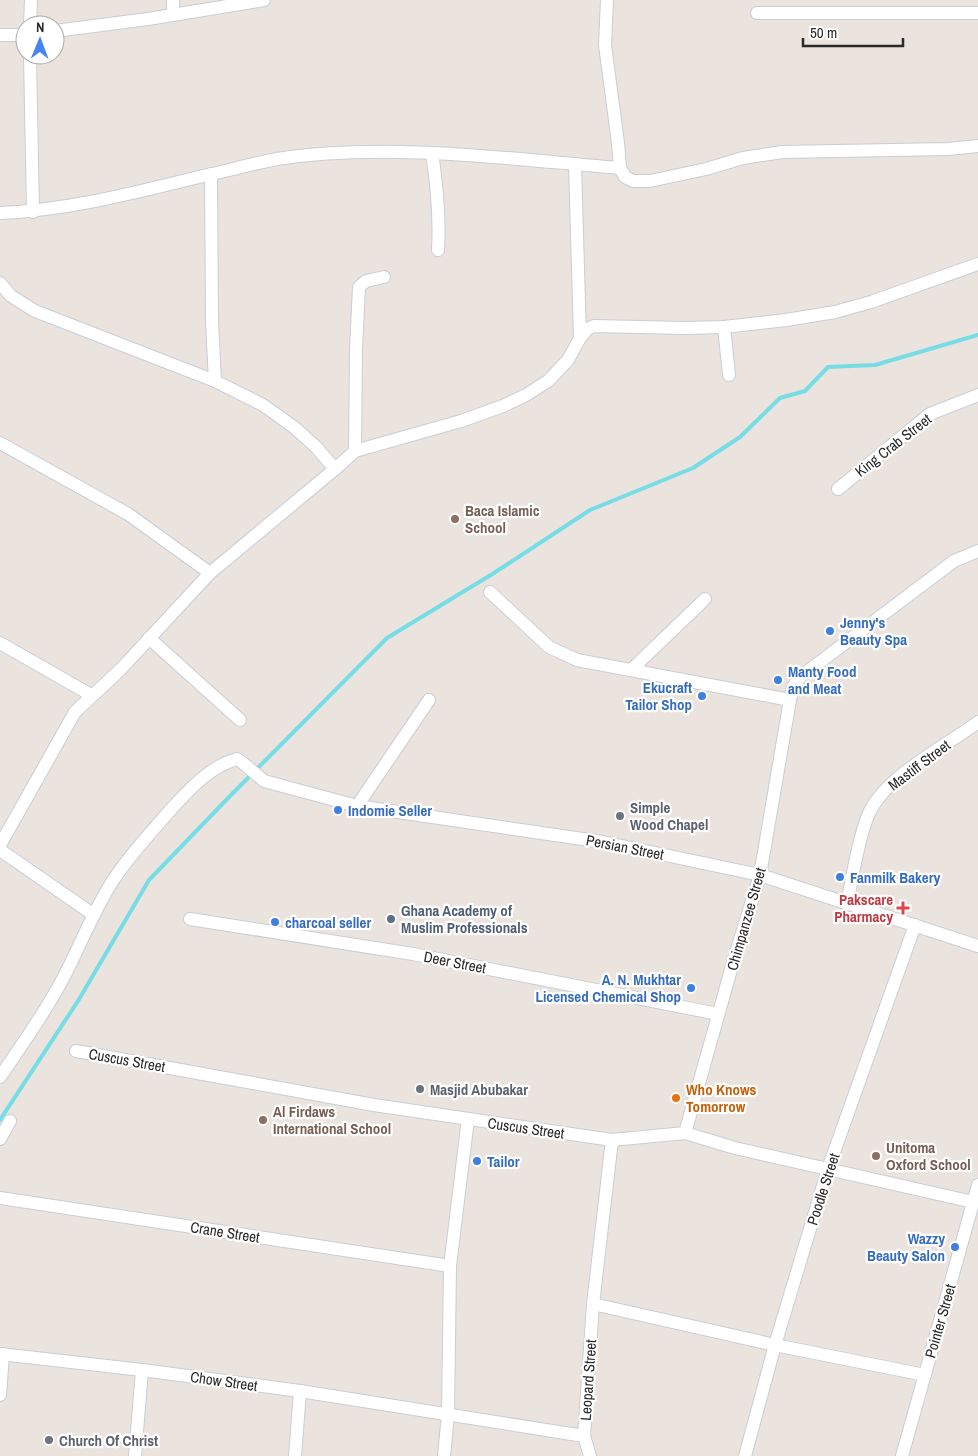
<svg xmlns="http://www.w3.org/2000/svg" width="978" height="1456" viewBox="0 0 978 1456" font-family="'Archivo Narrow',sans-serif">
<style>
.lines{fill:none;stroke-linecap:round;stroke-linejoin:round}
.stream{stroke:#76dde7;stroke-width:4}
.minor-casing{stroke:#c8ced7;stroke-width:14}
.minor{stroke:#fff;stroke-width:12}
.education-dot{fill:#8d6e63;stroke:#fff;stroke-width:2}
.shop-dot{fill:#3f7fe0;stroke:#fff;stroke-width:2}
.worship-dot{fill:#6b7280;stroke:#fff;stroke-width:2}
.health-dot{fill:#e0444e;stroke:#fff;stroke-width:2}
.service-dot{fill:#5c6f8a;stroke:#fff;stroke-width:2}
.food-dot{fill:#e8710a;stroke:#fff;stroke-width:2}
.labels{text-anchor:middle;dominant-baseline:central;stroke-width:4.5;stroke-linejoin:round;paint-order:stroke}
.street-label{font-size:15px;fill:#2a2a2a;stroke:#fff}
.education-label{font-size:15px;font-weight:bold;fill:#785e54;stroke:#fff;text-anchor:start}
.shop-label{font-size:15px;font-weight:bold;fill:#366cbe;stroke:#fff;text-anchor:start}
.worship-label{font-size:15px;font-weight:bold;fill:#5b616d;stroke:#fff;text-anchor:start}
.health-label{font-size:15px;font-weight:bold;fill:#be3a42;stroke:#fff;text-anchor:end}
.service-label{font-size:15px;font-weight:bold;fill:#4e5e75;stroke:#fff;text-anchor:start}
.food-label{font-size:15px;font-weight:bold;fill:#c56008;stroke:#fff;text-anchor:start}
</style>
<rect width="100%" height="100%" fill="#ebe3dd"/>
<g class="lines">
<path class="stream" d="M0 1120 78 1001 149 880 231 795 387 638 494 573 590 510 693 468 740 437 780 398 805 391 828 367 875 365 978 335"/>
<g class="minor-casing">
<g id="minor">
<path d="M173 0V14"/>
<path d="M607 0 605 45 618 143 620 168 625 177 633 181H650L706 169 743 158 782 152 948 149 978 146"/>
<path d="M757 13H978"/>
<path d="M30 25 31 0"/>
<path d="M55 31 148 19 264 0"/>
<path d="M0 35H25"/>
<path d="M30 55 33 212"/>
<path d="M432 153C437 186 440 217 438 250"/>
<path d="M575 164 580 338"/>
<path d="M211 174 212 321 215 381"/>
<path d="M0 213C78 210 154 187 229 170 245 166 261 162 277 159 387 142 510 159 620 168"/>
<path d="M0 283 11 296 35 311 215 381 263 405 295 428 316 447 335 469"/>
<path d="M724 327 729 375"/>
<path d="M0 443 128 514 210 573"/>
<path d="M355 451 356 349 359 287 366 281 384 277"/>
<path d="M838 489 930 414 978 395"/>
<path d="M490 592 549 647 577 660 790 700"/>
<path d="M149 638 240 720"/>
<path d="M0 643 91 695"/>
<path d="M631 670 705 599"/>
<path d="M357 806 429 700"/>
<path d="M0 845 75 712 120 670 210 573 335 469 355 451 461 421 503 406 526 395 548 381 568 360 580 338 587 329 594 326 685 328 724 327 786 320 835 312 871 302 978 264"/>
<path d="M0 850 94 915"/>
<path d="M847 903C853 875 857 845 867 818 881 778 945 747 978 722"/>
<path d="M190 919 413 954 718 1014"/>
<path d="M76 1051 374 1105 612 1140 685 1133 735 1148 973 1202"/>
<path d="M0 1077C21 1046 42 1017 60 984 79 950 92 912 114 879 131 853 153 830 174 806 192 787 211 766 237 759L243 763 264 781 357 806 603 842 760 875 978 946"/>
<path d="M685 1133 734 959 760 875 790 700 793 687 800 677 954 561 978 551"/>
<path d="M0 1139 10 1121"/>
<path d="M0 1198 450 1266"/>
<path d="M593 1304 775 1345 925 1375"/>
<path d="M0 1354 142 1370 300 1391 584 1436"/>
<path d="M0 1395 3 1354"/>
<path d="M135 1456 142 1370"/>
<path d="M295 1456 300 1391"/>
<path d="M444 1456 448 1414 450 1266 468 1119"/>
<path d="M590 1456 584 1436 593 1304 612 1140"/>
<path d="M745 1456 775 1345 828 1169 915 925"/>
<path d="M902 1456 978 1185"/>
</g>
</g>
<use href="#minor" class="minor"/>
</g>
<g class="education-dot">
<circle cx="455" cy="519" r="5"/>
<circle cx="263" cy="1120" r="5"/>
<circle cx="876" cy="1156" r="5"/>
</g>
<g class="shop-dot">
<circle cx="830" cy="631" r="5"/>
<circle cx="778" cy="680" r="5"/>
<circle cx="702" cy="696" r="5"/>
<circle cx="338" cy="810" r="5"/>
<circle cx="840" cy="877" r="5"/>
<circle cx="275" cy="922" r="5"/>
<circle cx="691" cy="988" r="5"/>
<circle cx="477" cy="1161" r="5"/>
<circle cx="955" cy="1247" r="5"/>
</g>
<g class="worship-dot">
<circle cx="620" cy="816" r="5"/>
<circle cx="420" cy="1089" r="5"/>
<circle cx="49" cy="1440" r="5"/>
</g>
<path class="health-dot" d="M900.5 900.5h5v5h5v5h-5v5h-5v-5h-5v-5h5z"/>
<circle class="service-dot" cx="391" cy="919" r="5"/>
<circle class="food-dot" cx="676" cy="1098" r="5"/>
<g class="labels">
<g class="street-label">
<text transform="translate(893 445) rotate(-38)">King Crab Street</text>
<text transform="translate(919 765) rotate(-37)">Mastiff Street</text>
<text transform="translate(625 847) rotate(11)">Persian Street</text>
<text transform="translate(746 919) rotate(-74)">Chimpanzee Street</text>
<text transform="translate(455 962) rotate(11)">Deer Street</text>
<text transform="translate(127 1060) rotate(10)">Cuscus Street</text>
<text transform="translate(526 1128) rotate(8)">Cuscus Street</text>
<text transform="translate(823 1189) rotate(-72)">Poodle Street</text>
<text transform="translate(225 1232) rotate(9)">Crane Street</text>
<text transform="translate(940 1321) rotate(-74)">Pointer Street</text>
<text transform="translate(588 1380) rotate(-86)">Leopard Street</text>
<text transform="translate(224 1381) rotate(8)">Chow Street</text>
</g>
<g class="education-label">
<text x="465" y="510">Baca Islamic<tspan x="465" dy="17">School</tspan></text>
<text x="273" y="1111">Al Firdaws<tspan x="273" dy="17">International School</tspan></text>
<text x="886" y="1147">Unitoma<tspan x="886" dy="17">Oxford School</tspan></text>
</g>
<g class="shop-label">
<text x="840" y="622">Jenny's<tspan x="840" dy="17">Beauty Spa</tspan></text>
<text x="788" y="671">Manty Food<tspan x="788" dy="17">and Meat</tspan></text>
<text x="692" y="687" text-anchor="end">Ekucraft<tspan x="692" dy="17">Tailor Shop</tspan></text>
<text x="348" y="810">Indomie Seller</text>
<text x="850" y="877">Fanmilk Bakery</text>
<text x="285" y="922">charcoal seller</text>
<text x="681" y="979" text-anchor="end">A. N. Mukhtar<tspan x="681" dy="17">Licensed Chemical Shop</tspan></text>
<text x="487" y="1161">Tailor</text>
<text x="945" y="1238" text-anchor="end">Wazzy<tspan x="945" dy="17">Beauty Salon</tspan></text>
</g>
<g class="worship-label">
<text x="630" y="807">Simple<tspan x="630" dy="17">Wood Chapel</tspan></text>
<text x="430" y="1089">Masjid Abubakar</text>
<text x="59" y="1440">Church Of Christ</text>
</g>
<g class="health-label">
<text x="893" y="899">Pakscare<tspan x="893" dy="17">Pharmacy</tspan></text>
</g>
<g class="service-label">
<text x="401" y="910">Ghana Academy of<tspan x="401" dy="17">Muslim Professionals</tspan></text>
</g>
<g class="food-label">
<text x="686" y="1089">Who Knows<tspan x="686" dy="17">Tomorrow</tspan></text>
</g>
</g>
<g transform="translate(40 40) rotate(1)"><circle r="24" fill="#ffffff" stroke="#aaaaaa"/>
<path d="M0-4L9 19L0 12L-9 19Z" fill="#4684ef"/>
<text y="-8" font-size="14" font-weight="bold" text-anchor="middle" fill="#2a2a2a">N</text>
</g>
<path d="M803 38v8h100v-8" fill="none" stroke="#2a2a2a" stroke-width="2.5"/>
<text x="810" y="38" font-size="15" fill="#2a2a2a" stroke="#ffffff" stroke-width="4" paint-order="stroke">50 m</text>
</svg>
